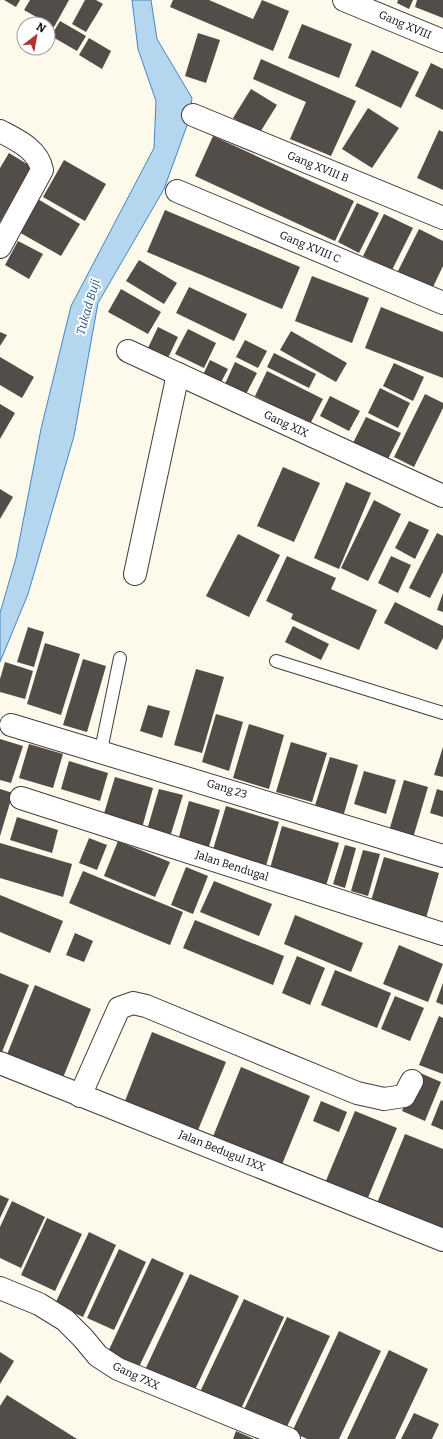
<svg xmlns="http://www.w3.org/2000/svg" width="443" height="1439" viewBox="0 0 443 1439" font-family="Bitter,serif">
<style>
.water{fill:#b4d6ef;stroke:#4387be}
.building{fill:#524d48}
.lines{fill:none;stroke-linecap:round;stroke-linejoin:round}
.lane-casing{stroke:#3e3e3e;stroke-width:14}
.street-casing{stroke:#3e3e3e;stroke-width:24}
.lane{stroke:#fff;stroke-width:12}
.street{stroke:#fff;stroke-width:22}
.labels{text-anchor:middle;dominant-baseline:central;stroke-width:4;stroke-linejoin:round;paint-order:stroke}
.street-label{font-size:11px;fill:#0b0b0b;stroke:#fff}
.water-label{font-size:12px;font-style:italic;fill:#22598e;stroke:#fff}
</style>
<rect width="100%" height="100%" fill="#fdfaeb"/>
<path class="water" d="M132 0H151L157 39 192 98 189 120 164 189 98 303 74 436 28 594 0 662V613L16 558 41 429 71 306 154 148 156 101 138 49Z"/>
<g class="building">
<path d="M4 0H20L16 7Z"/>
<path d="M30 0H69L54 27 24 10Z"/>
<path d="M85 0H96L103 4 86 32 72 24Z"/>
<path d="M173 0H209L253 19 262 0 289 11 273 51 170 7Z"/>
<path d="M398 0H413L409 9 397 3Z"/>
<path d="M417 0H443V18L415 7Z"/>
<path d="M60 21 86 36 77 51 51 36Z"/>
<path d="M302 24 352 44 339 78 288 58Z"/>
<path d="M198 33 220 40 206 83 185 76Z"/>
<path d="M89 38 111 51 102 69 79 55Z"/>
<path d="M372 50 419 72 401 108 355 86Z"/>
<path d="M261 59 356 101 331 156 290 139 306 102 253 79Z"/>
<path d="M431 63 443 69V110L415 96Z"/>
<path d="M251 89 277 105 259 134 233 118Z"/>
<path d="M368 108 399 128 372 168 342 149Z"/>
<path d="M439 130 443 132V190L417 178Z"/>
<path d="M213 136 354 201 335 241 195 176Z"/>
<path d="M9 153 32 167 0 222V168Z"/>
<path d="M64 160 106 184 85 221 43 197Z"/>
<path d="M36 198 80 224 61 256 17 231Z"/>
<path d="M357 203 379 213 359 253 338 242Z"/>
<path d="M165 210 300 267 282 309 147 252Z"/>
<path d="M384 214 413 228 392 270 363 256Z"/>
<path d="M419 229 443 241V266L432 289 397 273Z"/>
<path d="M18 241 43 254 29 279 5 265Z"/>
<path d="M139 260 177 283 164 304 126 281Z"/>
<path d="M312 276 369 298 352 343 295 321Z"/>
<path d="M189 287 247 314 234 341 176 313Z"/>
<path d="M121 289 161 312 148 334 108 312Z"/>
<path d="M381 307 443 332V378L365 348Z"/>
<path d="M158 327 178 337 167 360 147 350Z"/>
<path d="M188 329 216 343 204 368 175 354Z"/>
<path d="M291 331 347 363 336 382 280 350Z"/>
<path d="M0 332 7 335 0 346Z"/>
<path d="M245 340 267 351 258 368 236 357Z"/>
<path d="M274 353 316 374 309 388 267 367Z"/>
<path d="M0 357 34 377 22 398 0 385Z"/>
<path d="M210 360 228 369 219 386 202 377Z"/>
<path d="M235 362 257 373 245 396 224 386Z"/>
<path d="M394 363 424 377 413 401 383 386Z"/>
<path d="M267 371 323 399 310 424 255 396Z"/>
<path d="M380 388 410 403 398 428 368 413Z"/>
<path d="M425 394 443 403V408L414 467 394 457Z"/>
<path d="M330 396 360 411 349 431 320 416Z"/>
<path d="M0 404 15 413 0 439Z"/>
<path d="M366 417 401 433 388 459 353 443Z"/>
<path d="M283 467 320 483 294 542 257 526Z"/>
<path d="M346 482 371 493 339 569 314 558Z"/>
<path d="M0 489 13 497 0 519Z"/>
<path d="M374 500 401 514 368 581 341 568Z"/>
<path d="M409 521 429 530 415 559 395 548Z"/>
<path d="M437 533 443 536V572L430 598 409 588Z"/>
<path d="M238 534 280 555 249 617 206 596Z"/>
<path d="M287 556 336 578 331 589 377 610 359 650 291 619 293 614 266 601Z"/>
<path d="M391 556 411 565 398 593 378 583Z"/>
<path d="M443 593V612L437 610Z"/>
<path d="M395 602 443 626V638L437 650 384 623Z"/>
<path d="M293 626 329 644 321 660 285 642Z"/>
<path d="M28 627 44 632 34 667 17 662Z"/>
<path d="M45 643 80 654 61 715 27 704Z"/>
<path d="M83 659 106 666 87 732 63 725Z"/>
<path d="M5 662 33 671 25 699 0 692V679Z"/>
<path d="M196 669 224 677 202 753 174 745Z"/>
<path d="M148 705 170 711 162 738 140 731Z"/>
<path d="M216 714 243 722 229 771 202 762Z"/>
<path d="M249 724 284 735 269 789 233 778Z"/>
<path d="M0 739 23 746 11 783 0 780Z"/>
<path d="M291 742 327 753 312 802 276 792Z"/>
<path d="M29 744 63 754 53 788 19 778Z"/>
<path d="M443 747V777L434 775Z"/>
<path d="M330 757 358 765 343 817 314 809Z"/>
<path d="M69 761 108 773 100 801 61 789Z"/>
<path d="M364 771 396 780 386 814 354 804Z"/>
<path d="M115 777 153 788 142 828 103 817Z"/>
<path d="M404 780 428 787 413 838 389 831Z"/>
<path d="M0 789 13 793 0 836Z"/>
<path d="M159 789 183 795 170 837 147 830Z"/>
<path d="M437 789 443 791V817L430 813Z"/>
<path d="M189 801 220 810 207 853 177 844Z"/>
<path d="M226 806 279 822 265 869 212 853Z"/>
<path d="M17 817 58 830 52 853 10 840Z"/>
<path d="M282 826 339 843 325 889 269 872Z"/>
<path d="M89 838 107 845 97 870 79 863Z"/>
<path d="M118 841 170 862 155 897 104 876Z"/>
<path d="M0 843 72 864 63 897 0 878Z"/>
<path d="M345 845 356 848 345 888 333 884Z"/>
<path d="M363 850 380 854 368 896 351 891Z"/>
<path d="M384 857 439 873 426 918 371 901Z"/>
<path d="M186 867 208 876 193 914 171 905Z"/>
<path d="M83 871 183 912 170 945 69 903Z"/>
<path d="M214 881 272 904 259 936 200 912Z"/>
<path d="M0 895 63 921 50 953 0 932Z"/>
<path d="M295 915 363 943 351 972 284 944Z"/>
<path d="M195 920 284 956 273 985 183 948Z"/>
<path d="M75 933 93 941 84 962 66 955Z"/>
<path d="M399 945 443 964 428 1002 383 984Z"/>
<path d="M297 956 325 968 310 1005 282 993Z"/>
<path d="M335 970 391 993 377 1028 321 1005Z"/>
<path d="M0 973 29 985 0 1057Z"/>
<path d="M443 983V1005L436 1002Z"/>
<path d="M35 985 91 1009 60 1085 4 1062Z"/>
<path d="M395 996 424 1008 410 1041 381 1029Z"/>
<path d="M439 1016 443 1018V1074L419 1065Z"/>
<path d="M152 1032 226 1062 196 1135 123 1106Z"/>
<path d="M241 1067 310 1096 281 1167 212 1139Z"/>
<path d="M418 1072 441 1082 425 1121 402 1111Z"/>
<path d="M441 1100 443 1101V1130L431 1125Z"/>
<path d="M321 1101 347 1112 339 1132 313 1121Z"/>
<path d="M355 1111 397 1128 367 1200 325 1183Z"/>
<path d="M405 1134 443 1149V1236L375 1208Z"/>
<path d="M0 1195 9 1199 0 1218Z"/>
<path d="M12 1201 45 1217 21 1268 0 1258V1227Z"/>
<path d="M47 1218 82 1234 55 1291 21 1275Z"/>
<path d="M89 1232 116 1245 83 1317 55 1304Z"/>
<path d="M119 1249 146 1262 114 1330 87 1318Z"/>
<path d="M152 1258 184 1273 137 1371 106 1356Z"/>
<path d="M190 1274 239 1296 193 1394 144 1372Z"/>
<path d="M244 1299 284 1317 239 1413 199 1394Z"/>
<path d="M287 1317 330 1336 284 1433 242 1414Z"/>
<path d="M339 1331 381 1351 339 1439H307L292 1432Z"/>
<path d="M389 1350 428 1369 395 1439H347Z"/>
<path d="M0 1352 14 1361 0 1384Z"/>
<path d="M7 1395 77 1439H0V1406Z"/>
<path d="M414 1413 439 1424 432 1439H401Z"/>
<path d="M236 1431 254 1439H233Z"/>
</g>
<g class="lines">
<g class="lane-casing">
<g id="lane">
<path d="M276 661 443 713"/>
<path d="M101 750 120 658"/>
</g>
</g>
<g class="street-casing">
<g id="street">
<path d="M344 0 443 41"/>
<path d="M193 115 443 218"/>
<path d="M0 131C17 140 38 149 42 170L0 247"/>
<path d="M177 191 443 303"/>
<path d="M128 351 443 496"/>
<path d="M135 574 178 374"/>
<path d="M11 725 443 856"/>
<path d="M21 798 443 934"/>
<path d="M0 1063 443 1240"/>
<path d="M80 1096 119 1008 133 1003 146 1006 357 1093 384 1099 404 1096 412 1081"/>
<path d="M0 1288 39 1304 65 1320 83 1338 98 1356 118 1369 289 1439"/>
</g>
</g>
<use href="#lane" class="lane"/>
<use href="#street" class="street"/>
</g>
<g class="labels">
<g class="street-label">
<text transform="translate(405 25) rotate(23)">Gang XVIII</text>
<text transform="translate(318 167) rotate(22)">Gang XVIII B</text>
<text transform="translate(310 247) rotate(23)">Gang XVIII C</text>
<text transform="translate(286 424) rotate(25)">Gang XIX</text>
<text transform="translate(227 789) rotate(17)">Gang 23</text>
<text transform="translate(232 866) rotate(18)">Jalan Bendugal</text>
<text transform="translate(222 1151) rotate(22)">Jalan Bedugul 1XX</text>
<text transform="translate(136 1376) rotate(25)">Gang 7XX</text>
</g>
<g class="water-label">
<text transform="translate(88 307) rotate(-74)">Tukad Buji</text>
</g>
</g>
<g transform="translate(36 36) rotate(31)"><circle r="19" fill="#ffffff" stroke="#9d9d9d"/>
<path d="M0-3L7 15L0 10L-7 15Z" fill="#ab3332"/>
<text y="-6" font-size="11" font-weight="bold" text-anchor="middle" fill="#0b0b0b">N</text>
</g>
</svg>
